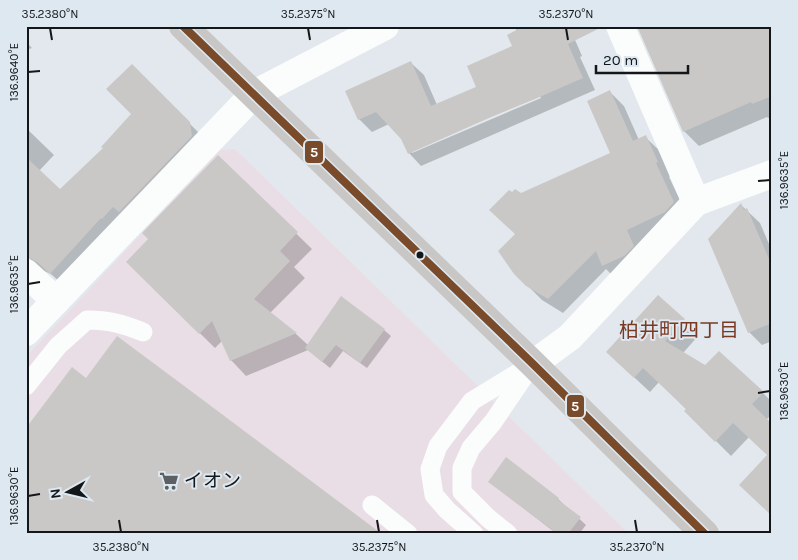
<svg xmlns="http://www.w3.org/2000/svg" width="798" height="560" viewBox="0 0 798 560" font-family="Karla,'Noto Sans JP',sans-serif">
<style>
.commercial{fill:#e9dee5}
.shadow{fill:#0003;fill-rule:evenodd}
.building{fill:#cac8c6}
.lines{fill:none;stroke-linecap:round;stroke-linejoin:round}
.lane{stroke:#fbfcfc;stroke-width:19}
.street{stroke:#fbfcfc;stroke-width:28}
.secondary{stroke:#c8c7c6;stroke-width:28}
.bus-1-casing{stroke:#dee8f1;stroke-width:11}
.bus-1{stroke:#7a4b2a;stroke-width:8}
.ticks{fill:none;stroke:#14171a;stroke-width:2}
.bus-dot{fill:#14171a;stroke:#dee8f1;stroke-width:2}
.labels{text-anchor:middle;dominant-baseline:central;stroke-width:4;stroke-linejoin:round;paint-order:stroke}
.poi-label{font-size:19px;fill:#14171a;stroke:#dee8f1;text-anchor:start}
.neighbourhood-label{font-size:20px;fill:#7c3921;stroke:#dee8f1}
.line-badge{stroke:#dee8f1;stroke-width:2}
.badge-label{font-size:14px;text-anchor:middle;font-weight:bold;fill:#fff}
.neatline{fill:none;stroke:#14171a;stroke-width:2}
.ticks-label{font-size:12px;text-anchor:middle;fill:#14171a}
</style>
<rect width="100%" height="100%" fill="#e2e8ed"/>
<path class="commercial" d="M235 149 629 534H26V357L220 150Z"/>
<g class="shadow">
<path d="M514 26H569L582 56 580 57 595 90 421 166 409 153 402 138 389 124 372 132 359 119 411 63 424 75 437 105 477 87 514 47 517 31ZM540 96 541 98 412 153V150Z"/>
<path d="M772 26V117L768 118 767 117 699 146 684 131Z"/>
<path d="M26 42 32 48 26 50Z"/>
<path d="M132 66 202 136 63 285 51 274 42 270 26 255V128L54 155 39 171 60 191 104 148 133 114Z"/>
<path d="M610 92 624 106 639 140 645 137 660 151 671 176 669 177 688 217 617 280 606 269 563 313 542 300 515 273 516 235 520 195 611 154Z"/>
<path d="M218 157 312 249 294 267 305 278 270 313 296 334 308 345 384 330 391 336 367 368 343 351 330 368 308 350 246 376 231 360 222 341 215 348 127 262 150 239Z"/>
<path d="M741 205 760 223 772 251V341L762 345 749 332Z"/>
<path d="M684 320 699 335 683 353 705 367 763 393 772 402V414L766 420 768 455 749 437 731 456 686 411 687 410 659 382 650 392 623 367Z"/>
<path d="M497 488 558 499 586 525 579 534H557Z"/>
</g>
<g class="building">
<path d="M524 26H604L568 44 583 78 535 99 491 117 408 154 401 139 376 112 358 120 345 91 411 61 431 106 476 87 467 66 512 46 507 35Z"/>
<path d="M637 26H772V96L752 104 751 102 683 132Z"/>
<path d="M132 64 190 122 192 136 119 212 113 207 102 219 101 218 50 274 37 262 26 256V157L60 189 103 148 101 147 131 114 106 89Z"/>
<path d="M610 90 633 141 646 135 658 162 656 163 674 202 665 212 627 230 634 246 624 256 602 266 596 251 548 299 526 286 514 274 498 251 515 234 489 210 509 190 512 192 515 189 521 193 610 153 587 101Z"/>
<path d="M218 155 298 232 280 251 290 261 254 299 297 333 230 361 212 321 199 334 126 262 148 239 142 233Z"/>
<path d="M741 203 744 210 747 208 772 266V323L748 333 708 239Z"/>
<path d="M658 295 685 319 665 341 705 365 719 351 764 392 752 404 772 424V516L739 485 767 455 733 423 715 442 684 411 686 409 643 368 634 378 606 352Z"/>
<path d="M341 296 385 329 360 363 336 345 322 362 305 348Z"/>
<path d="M117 336 191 391 382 534H26V428L72 367 86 378Z"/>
<path d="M506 457 559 498 558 500 581 517 568 534H558L488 482Z"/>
</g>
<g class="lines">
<g class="lane">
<path d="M26 386 58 346 87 320C109 320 123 324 143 332"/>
<path d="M372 505 408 534"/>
<path d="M474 534 447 510 434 495 430 469 438 446 472 401 533 364"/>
<path d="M508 534 488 518 462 492V468L471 448 493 422 529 369"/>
</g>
<g class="street">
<path d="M620 26 696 202"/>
<path d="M26 273 56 301"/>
<path d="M26 332 254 94 385 26"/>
<path d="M533 364 570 337 696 202 772 174"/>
</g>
<path class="secondary" d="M183 26 533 364 705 534"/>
<g class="bus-1-casing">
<path id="bus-1" d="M183 26 533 364 705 534"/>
</g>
<use href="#bus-1" class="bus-1"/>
</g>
<path class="ticks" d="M50 28 52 40M308 28 310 40M566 28 568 40M28 72 40 71M758 181 770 180M28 284 40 282M758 393 770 391M28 496 40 494M119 520 121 532M377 520 379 532M635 520 637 532"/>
<defs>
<g id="supermarket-bare" transform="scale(1.5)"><path d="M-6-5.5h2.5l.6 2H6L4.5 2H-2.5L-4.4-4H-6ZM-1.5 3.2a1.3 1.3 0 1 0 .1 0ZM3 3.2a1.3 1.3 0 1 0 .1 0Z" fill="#5c6064" stroke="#dee8f1" stroke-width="2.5" paint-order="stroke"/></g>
</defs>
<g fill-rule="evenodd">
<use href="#supermarket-bare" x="169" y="481"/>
</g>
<circle class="bus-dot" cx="420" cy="255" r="4.5"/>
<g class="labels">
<g class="poi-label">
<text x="184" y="481">イオン</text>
</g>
<g class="neighbourhood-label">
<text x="679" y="330">柏井町四丁目</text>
</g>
</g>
<g class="line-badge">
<rect x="304" y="140" width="20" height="24" rx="5" fill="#7a4b2a"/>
<rect x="566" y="394" width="19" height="24" rx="5" fill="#7a4b2a"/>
</g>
<g class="badge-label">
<text x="314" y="157">5</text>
<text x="575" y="411">5</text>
</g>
<rect width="798" height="560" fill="none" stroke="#dee8f1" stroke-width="55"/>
<g transform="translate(68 492) rotate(262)" stroke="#dee8f1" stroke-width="4" paint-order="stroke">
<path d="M0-4L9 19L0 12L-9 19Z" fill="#14171a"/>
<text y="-8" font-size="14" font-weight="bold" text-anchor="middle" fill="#14171a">N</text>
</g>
<path d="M596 65v8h92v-8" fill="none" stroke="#14171a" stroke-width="2.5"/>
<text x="603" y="65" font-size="15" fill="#14171a" stroke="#dee8f1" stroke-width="4" paint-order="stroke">20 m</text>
<rect x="28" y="28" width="742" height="504" class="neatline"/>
<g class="ticks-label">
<text x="50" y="18">35.2380°N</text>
<text x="308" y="18">35.2375°N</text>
<text x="566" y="18">35.2370°N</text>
<text transform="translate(14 72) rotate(-90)" y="4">136.9640°E</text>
<text transform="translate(784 180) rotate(-90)" y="4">136.9635°E</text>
<text transform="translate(14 284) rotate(-90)" y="4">136.9635°E</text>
<text transform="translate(784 391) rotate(-90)" y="4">136.9630°E</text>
<text transform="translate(14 496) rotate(-90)" y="4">136.9630°E</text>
<text x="121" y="551">35.2380°N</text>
<text x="379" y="551">35.2375°N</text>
<text x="637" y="551">35.2370°N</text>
</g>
</svg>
